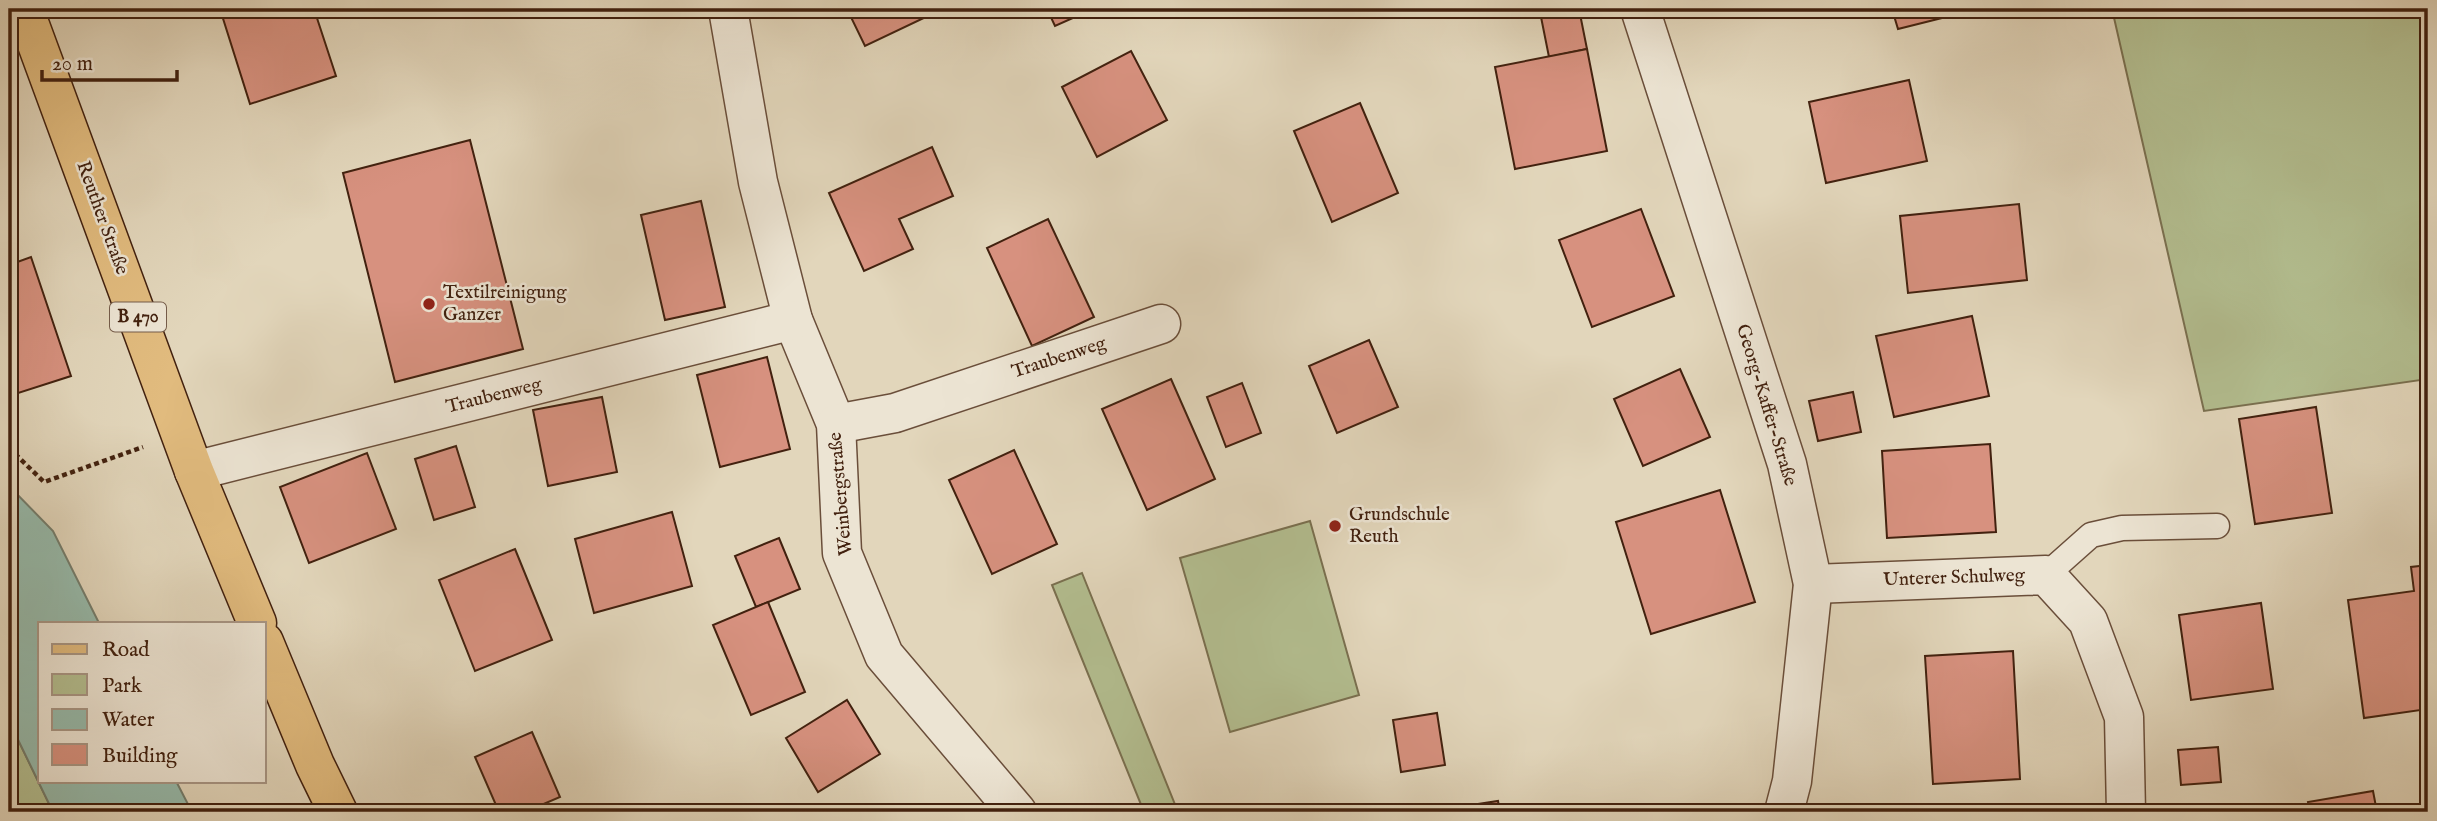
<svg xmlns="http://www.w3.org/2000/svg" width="2437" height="821" viewBox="0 0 2437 821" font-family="'IM FELL English',serif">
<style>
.green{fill:#b3be90;stroke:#7a7050;stroke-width:2}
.water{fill:#96baab;stroke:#747d6d;stroke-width:2}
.building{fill:#d7917f;stroke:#42210f;stroke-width:2}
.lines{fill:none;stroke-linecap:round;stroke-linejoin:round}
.service-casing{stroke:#6a4e3a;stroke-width:27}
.minor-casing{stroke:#6a4e3a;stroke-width:41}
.primary-casing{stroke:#42210f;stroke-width:41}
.path{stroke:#42210f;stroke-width:4.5;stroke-dasharray:5 3.5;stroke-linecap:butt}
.service{stroke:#ece4d3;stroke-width:24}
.minor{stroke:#ece4d3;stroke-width:38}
.primary{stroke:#e1bb7e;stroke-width:38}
.poi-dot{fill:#8f2418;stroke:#ece4d3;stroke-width:2.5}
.labels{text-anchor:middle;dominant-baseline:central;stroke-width:5;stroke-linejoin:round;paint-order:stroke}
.shield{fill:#ece4d3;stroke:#755c4a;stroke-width:2}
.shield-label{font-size:18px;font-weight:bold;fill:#42210f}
.street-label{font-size:19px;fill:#42210f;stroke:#ece4d3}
.poi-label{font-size:19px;fill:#42210f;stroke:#ece4d3;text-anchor:start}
</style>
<rect width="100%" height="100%" fill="#e2d6bb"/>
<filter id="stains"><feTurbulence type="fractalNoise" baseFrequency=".00286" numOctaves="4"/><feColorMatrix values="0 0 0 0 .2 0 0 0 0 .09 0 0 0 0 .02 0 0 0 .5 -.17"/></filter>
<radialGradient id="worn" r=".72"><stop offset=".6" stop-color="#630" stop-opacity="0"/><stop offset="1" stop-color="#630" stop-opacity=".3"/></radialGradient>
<g class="green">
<path d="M2112 9H2428V379L2204 411Z"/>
<path d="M1310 521 1359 695 1230 732 1180 558Z"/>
<path d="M1082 573 1178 812H1144L1052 585Z"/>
<path d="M9 721 53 812H21L9 792Z"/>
</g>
<path class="water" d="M9 486 53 531 99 623H40V781H176L192 812H53L9 721Z"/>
<g class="building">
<path d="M220 9H314L336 76 250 104Z"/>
<path d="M847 9H925L928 16 865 46Z"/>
<path d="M1047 9H1093L1055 26Z"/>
<path d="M1579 9 1587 49 1549 57 1541 17Z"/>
<path d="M1892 9H1978L1898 29Z"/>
<path d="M1587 49 1607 151 1515 169 1495 67Z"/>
<path d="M1131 51 1167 120 1097 157 1062 87Z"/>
<path d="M1909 80 1927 161 1826 183 1809 102Z"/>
<path d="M1360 103 1398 193 1332 222 1294 131Z"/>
<path d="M470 140 523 349 395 382 343 173Z"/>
<path d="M932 147 953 196 899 219 913 249 864 271 829 193Z"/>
<path d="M701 201 725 307 665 320 641 215Z"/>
<path d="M2019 204 2027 280 1908 293 1900 216Z"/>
<path d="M1641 209 1674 296 1592 327 1559 240Z"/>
<path d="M1048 219 1094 317 1032 346 987 248Z"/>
<path d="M31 257 71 376 9 396V265Z"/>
<path d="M1972 316 1989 396 1894 417 1876 336Z"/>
<path d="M1369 340 1398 407 1337 433 1309 366Z"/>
<path d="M767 357 790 449 720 467 697 375Z"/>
<path d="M1680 369 1710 437 1643 466 1614 399Z"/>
<path d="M1171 379 1215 479 1147 510 1102 409Z"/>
<path d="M1242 383 1261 433 1226 447 1207 397Z"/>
<path d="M1853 392 1861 432 1818 441 1809 401Z"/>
<path d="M602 397 617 472 548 486 533 410Z"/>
<path d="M2316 407 2332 513 2255 524 2239 419Z"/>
<path d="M1990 444 1996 532 1887 538 1882 451Z"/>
<path d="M456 446 475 507 434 520 415 459Z"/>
<path d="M1014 450 1057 544 992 574 949 480Z"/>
<path d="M367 453 396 529 309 563 280 487Z"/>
<path d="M1720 490 1755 602 1651 634 1616 522Z"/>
<path d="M672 512 692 586 594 613 575 539Z"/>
<path d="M779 538 800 589 756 607 735 556Z"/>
<path d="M515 549 552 640 475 671 439 580Z"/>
<path d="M2428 565V645H2424L2428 683V709L2364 718 2348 600 2414 591 2411 567Z"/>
<path d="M768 602 805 692 751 715 713 625Z"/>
<path d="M2261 603 2273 689 2191 700 2179 615Z"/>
<path d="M2013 651 2020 779 1933 784 1925 656Z"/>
<path d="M847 700 880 754 818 792 786 738Z"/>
<path d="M1437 713 1445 765 1401 772 1393 720Z"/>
<path d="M532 732 560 797 525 812H499L475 757Z"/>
<path d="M2218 747 2221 782 2181 785 2178 750Z"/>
<path d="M2373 791 2377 812H2310L2308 802Z"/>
<path d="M1498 801 1500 812H1426Z"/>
<path d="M2224 808V812H2179V809Z"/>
</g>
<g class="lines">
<g class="service-casing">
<path id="service" d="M2046 575 2091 535 2122 528 2217 526"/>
</g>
<g class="minor-casing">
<g id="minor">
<path d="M728 9 758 182 793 320 836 424 842 553 884 655 1017 812"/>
<path d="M1640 9 1787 464 1813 584 1792 781 1784 812"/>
<path d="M836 424 895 413 1161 324"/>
<path d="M194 471 793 320"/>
<path d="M1813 584 2046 575 2088 621 2124 717 2126 812"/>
</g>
</g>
<g class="primary-casing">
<g id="primary">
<path d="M24 9 194 471 257 623"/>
<path d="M264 642 315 765 338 812"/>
</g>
</g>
<path class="path" d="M9 448 44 482 143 447"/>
<use href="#service" class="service"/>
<use href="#minor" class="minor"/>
<use href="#primary" class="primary"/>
</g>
<g class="poi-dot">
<circle cx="429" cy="304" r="7"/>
<circle cx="1335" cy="526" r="7"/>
</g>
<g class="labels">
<rect class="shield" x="110" y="302.5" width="56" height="29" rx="5"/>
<g class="shield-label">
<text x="138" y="317">B 470</text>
</g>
<g class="street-label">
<text transform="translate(102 218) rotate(70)">Reuther Straße</text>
<text transform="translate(1059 358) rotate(-18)">Traubenweg</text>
<text transform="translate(494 396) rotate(-14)">Traubenweg</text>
<text transform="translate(1766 405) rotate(73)">Georg-Kaffer-Straße</text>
<text transform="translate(841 494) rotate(-95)">Weinbergstraße</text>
<text transform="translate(1954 578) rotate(-2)">Unterer Schulweg</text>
</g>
<g class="poi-label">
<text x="443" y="293">Textilreinigung<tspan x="443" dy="22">Ganzer</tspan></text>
<text x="1349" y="515">Grundschule<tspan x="1349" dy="22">Reuth</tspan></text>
</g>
</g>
<rect width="2437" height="821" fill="none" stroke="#e2d6bb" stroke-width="35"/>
<rect x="10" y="10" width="2416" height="800" fill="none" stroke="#42210f" stroke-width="3.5"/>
<rect x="18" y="18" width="2402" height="786" fill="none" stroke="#42210f" stroke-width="2"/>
<rect x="38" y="622" width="228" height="161" fill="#ece4d3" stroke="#a89685" stroke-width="2"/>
<rect x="52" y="644" width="35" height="10" fill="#e1bb7e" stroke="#a89685" stroke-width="2"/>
<text x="102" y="656" font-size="21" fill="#42210f">Road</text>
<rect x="52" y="674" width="35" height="21" fill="#b3be90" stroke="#a89685" stroke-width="2"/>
<text x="102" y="692" font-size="21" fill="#42210f">Park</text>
<rect x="52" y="709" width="35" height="21" fill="#96baab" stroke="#a89685" stroke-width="2"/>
<text x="102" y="726" font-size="21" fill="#42210f">Water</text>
<rect x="52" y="744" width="35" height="21" fill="#d7917f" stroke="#a89685" stroke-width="2"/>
<text x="102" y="762" font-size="21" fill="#42210f">Building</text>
<path d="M42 70v10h135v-10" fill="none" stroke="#42210f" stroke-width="3.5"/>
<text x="52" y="70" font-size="21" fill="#42210f" stroke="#ece4d3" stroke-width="5" paint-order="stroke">20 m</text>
<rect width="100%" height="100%" filter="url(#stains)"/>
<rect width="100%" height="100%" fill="url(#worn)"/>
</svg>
